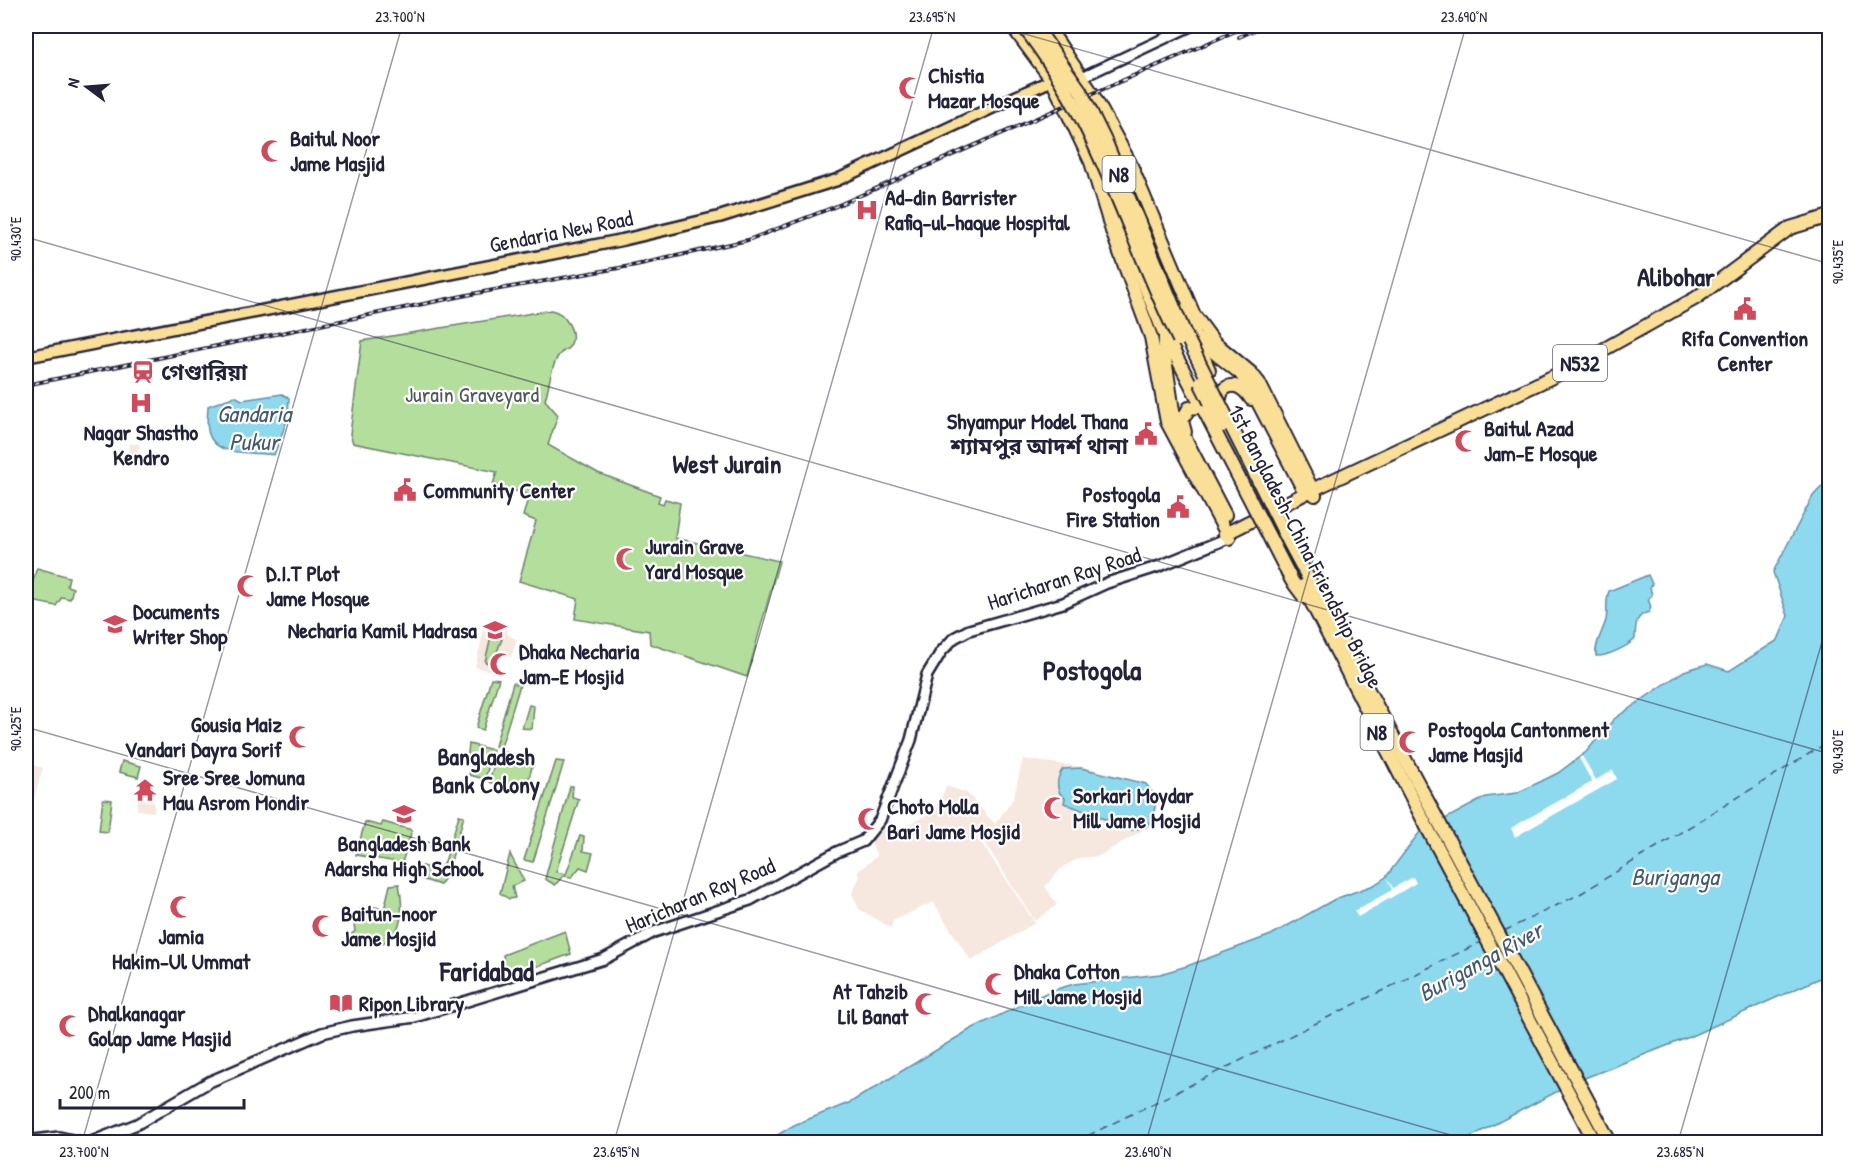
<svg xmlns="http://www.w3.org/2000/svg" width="1855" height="1168" viewBox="0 0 1855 1168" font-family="'Patrick Hand','Noto Sans Bengali',sans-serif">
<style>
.built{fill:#f6e8de}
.green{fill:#b4de9c;stroke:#6b806c;stroke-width:1.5}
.water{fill:#8dd9ee;stroke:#6290a6;stroke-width:1.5}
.pier{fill:#fff}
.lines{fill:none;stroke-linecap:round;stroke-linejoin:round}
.ferry{stroke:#425971;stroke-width:1.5;stroke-dasharray:8 6;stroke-linecap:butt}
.secondary-casing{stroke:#22223b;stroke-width:14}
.primary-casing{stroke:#22223b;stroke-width:15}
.highway-casing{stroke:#22223b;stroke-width:16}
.secondary{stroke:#fff;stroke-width:9}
.primary{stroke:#fadf96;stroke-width:10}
.highway{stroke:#fadf96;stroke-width:12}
.rail-casing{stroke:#22223b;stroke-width:4}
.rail{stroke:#fff;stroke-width:1.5;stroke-dasharray:4.5;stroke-linecap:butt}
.highway-bridge-casing{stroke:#22223b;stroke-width:16;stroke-linecap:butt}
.highway-bridge{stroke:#fadf96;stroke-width:12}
.ticks{fill:none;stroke:#22223b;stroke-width:1.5;stroke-opacity:0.45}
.labels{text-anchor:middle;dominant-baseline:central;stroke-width:4.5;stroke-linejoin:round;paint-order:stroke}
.shield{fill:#fff;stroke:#646476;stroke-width:1.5}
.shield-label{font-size:21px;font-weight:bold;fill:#22223b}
.poi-label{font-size:22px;font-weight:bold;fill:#22223b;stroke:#fff;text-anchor:start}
.street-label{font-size:22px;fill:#22223b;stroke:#fff}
.park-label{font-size:22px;fill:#4e5a58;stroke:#fff}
.water-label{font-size:24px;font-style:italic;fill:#425971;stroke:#fff}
.neighbourhood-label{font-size:24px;font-weight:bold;fill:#22223b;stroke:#fff}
.quarter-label{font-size:26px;font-weight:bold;fill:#22223b;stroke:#fff}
.district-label{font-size:28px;font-weight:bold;fill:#22223b;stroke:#fff}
.neatline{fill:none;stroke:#22223b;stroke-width:2}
.ticks-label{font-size:15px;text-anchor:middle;fill:#22223b}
</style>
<rect width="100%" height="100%" fill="#fff"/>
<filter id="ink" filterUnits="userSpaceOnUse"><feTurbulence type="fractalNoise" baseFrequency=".0167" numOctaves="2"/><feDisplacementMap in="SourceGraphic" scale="12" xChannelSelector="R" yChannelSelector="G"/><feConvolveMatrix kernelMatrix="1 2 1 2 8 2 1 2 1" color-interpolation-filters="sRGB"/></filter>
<g filter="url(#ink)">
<g class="built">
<path d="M130 444H140L135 461 127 458Z"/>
<path d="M486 621 508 629 507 634 517 640 511 657 497 653 491 671 475 667Z"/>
<path d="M1023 759 1088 768 1145 783 1155 793 1157 806 1154 817 1148 827 1099 856 1080 858 1064 866 1045 886 1057 905 1035 921 981 837 990 828 978 838 1035 923 971 961 933 902 893 921 891 928 859 909 852 893 860 876 857 872 877 856 870 841 878 835 888 819 898 830 936 810 946 786 967 793 995 824 1013 799Z"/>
<path d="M26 763 43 768 32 805 26 803Z"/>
<path d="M138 799 154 802V812L137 810Z"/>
</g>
<g class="green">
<path d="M551 310C564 312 578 332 570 346 567 350 562 351 559 355 551 365 549 387 545 400L558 415 548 445 598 473 660 496 658 502 663 504 665 499 680 503 675 538 779 561 747 677 650 644 649 631 575 619 578 599 519 581 536 521 523 516 529 495 493 484 497 472 353 443 350 434 362 341Z"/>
<path d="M37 568 69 577 67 586 73 588 70 599 62 597 56 606 27 600Z"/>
<path d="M491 636 502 639 492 664 485 662Z"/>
<path d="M491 678 499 679 483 730 476 728Z"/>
<path d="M513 683 520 685 501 747 495 746Z"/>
<path d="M529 705 534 706 532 729 522 728Z"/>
<path d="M469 744 493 750 485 779 469 775 472 763 467 761Z"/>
<path d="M498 750 534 760 525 792 489 782Z"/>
<path d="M122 761 141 766 138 777 119 772Z"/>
<path d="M556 761 564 762 533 862 524 860Z"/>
<path d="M570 786H573L572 797 579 799 556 872 566 874 580 836 584 837 583 851 593 853 588 870 580 867 572 877 563 876 555 885 545 879Z"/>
<path d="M103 799 112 800 108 832 99 831Z"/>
<path d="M459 815 464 816 447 875 440 885 418 878 422 866 437 871 445 862Z"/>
<path d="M365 822 381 826 383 822 412 830 402 863 356 855Z"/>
<path d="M510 854 524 881 512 886 515 898 509 899 500 893Z"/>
<path d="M399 884C403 905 406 934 380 944 373 947 360 944 351 945L350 936 355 931 354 925 359 921 360 909 376 907 384 910 390 885Z"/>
<path d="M565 931 571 954 505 978 503 955Z"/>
</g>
<g class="water">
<path d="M282 394 289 398 288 418 274 455C254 451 213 459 208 430 206 422 208 413 208 406L235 396 242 400Z"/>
<path d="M1829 479V974L1687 1038 1577 1081 1461 1142H766L794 1125 851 1102 971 1029 1050 991 1074 984 1160 974 1187 966 1271 935 1335 899 1374 885 1386 877 1419 833 1486 797 1517 793 1558 773 1586 752 1614 719 1684 671 1707 664 1729 671 1778 640 1788 616 1773 572 1813 496Z"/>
<path d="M1648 575 1652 584 1650 587 1652 595 1648 599 1651 607 1649 612C1634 616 1636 626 1635 639 1627 647 1606 657 1596 656 1594 645 1603 631 1606 620 1608 610 1605 601 1609 591Z"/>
<path d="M1081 768 1146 784C1158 798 1158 812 1146 827L1132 830 1064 803 1065 798C1055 792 1056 778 1063 769Z"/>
</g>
<g class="pier">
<path d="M1582 756 1596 780 1613 770 1617 779 1515 837 1511 828 1592 782 1579 758Z"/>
<path d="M1386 877 1393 888 1413 877 1416 883 1358 917 1354 911 1392 890Z"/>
</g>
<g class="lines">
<g class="ferry">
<path d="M1504 931 1580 894 1830 741"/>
<path d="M1075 1142 1481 942"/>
</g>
<g class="secondary-casing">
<g id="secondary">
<path d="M1082 77 1191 26"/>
<path d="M26 1141 59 1137 82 1142"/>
<path d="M91 1142 137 1124 209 1082 322 1033 352 1026 415 1017 604 959 654 932 750 900 837 852 863 841 880 820 911 740 927 675 941 652 954 638 969 630 1063 603 1107 583 1157 567 1228 538"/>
</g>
</g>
<g class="primary-casing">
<path id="primary" d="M26 357 622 240 719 217 837 180 1052 80 1060 79"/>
</g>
<g class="highway-casing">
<g id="highway">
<path d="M1012 26 1052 80 1091 162 1112 231 1151 337 1167 422 1229 538"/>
<path d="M1047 26 1092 93 1130 163 1194 315 1214 342 1251 373 1259 383 1315 495"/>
<path d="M1107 193 1165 335 1205 412"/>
<path d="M1184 311 1209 370"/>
<path d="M1165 338V359L1174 417 1225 515"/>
<path d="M1196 338 1240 373 1248 383 1302 487"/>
<path d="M1219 401 1222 391C1233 380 1244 388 1251 399"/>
<path d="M1185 432 1182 421 1189 408 1208 406"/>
<path d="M1225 534 1312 490 1565 371 1696 298 1790 228 1830 216"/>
</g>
</g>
<use href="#secondary" class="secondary"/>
<use href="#primary" class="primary"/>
<use href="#highway" class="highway"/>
<g class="rail-casing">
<g id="rail">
<path d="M1239 37 1264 26"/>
<path d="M26 385 477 293 636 265 748 240 834 207 1247 26"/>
</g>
</g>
<use href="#rail" class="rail"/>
<g class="highway-bridge-casing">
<g id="highway-bridge">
<path d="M1023 26C1100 124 1125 231 1179 340"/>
<path d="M1035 26 1080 90 1107 145 1184 332 1290 544 1610 1142"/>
<path d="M1200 382 1222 426"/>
<path d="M1205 412 1292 581 1304 597"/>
<path d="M1303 586 1429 831 1595 1142"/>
</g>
</g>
<use href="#highway-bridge" class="highway-bridge"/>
</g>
</g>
<path class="ticks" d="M997 26 1830 264M26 237 1830 754M26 727 1475 1142M82 1142 402 26M614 1142 934 26M1146 1142 1466 26M1678 1142 1830 614"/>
<defs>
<g id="mosque-bare" transform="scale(1.8)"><path d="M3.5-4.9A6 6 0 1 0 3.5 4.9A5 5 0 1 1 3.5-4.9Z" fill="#d1495b" stroke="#fff" stroke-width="2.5" paint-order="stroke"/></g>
<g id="hospital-bare" transform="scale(1.8)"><path d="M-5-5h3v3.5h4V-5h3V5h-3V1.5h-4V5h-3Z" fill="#d1495b" stroke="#fff" stroke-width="2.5" paint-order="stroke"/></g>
<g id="civic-bare" transform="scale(1.8)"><path d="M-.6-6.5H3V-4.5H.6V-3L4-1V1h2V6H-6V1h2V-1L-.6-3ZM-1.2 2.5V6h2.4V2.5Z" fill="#d1495b" stroke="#fff" stroke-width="2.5" paint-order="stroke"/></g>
<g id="station-bare" transform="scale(1.8)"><path d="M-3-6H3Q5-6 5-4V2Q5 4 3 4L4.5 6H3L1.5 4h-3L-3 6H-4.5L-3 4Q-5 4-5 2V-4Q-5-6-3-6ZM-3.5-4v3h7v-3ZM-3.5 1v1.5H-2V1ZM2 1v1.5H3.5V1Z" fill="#d1495b" stroke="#fff" stroke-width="2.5" paint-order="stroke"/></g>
<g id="university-bare" transform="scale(1.8)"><path d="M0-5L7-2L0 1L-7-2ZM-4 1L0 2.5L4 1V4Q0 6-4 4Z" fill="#d1495b" stroke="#fff" stroke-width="2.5" paint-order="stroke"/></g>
<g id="school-bare" transform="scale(1.8)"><path d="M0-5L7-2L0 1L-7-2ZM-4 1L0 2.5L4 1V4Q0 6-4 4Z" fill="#d1495b" stroke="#fff" stroke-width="2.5" paint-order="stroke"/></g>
<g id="temple-bare" transform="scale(1.8)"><path d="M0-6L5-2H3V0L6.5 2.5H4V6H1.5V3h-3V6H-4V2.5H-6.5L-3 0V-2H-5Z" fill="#d1495b" stroke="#fff" stroke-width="2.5" paint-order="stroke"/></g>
<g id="library-bare" transform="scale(1.8)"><path d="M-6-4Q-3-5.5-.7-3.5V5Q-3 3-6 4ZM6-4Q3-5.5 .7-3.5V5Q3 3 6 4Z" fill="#d1495b" stroke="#fff" stroke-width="2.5" paint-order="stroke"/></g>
</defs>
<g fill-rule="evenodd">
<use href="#mosque-bare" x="910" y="88"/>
<use href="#mosque-bare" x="272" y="151"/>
<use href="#hospital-bare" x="867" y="210"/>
<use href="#civic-bare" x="1745" y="309"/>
<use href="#station-bare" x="143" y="372"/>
<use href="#hospital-bare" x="141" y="403"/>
<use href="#civic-bare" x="1146" y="434"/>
<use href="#mosque-bare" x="1466" y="441"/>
<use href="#civic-bare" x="405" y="490"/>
<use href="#civic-bare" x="1178" y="507"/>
<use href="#mosque-bare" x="627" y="559"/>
<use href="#mosque-bare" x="248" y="586"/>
<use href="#university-bare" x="115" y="624"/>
<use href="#school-bare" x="495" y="630"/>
<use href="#mosque-bare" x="501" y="664"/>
<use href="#mosque-bare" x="300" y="737"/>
<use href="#mosque-bare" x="1410" y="742"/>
<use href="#temple-bare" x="145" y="790"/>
<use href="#mosque-bare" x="1055" y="808"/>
<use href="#school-bare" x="404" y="814"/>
<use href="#mosque-bare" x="869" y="819"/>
<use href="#mosque-bare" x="181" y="907"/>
<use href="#mosque-bare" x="323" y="926"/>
<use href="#mosque-bare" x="996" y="984"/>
<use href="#library-bare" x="341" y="1003"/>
<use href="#mosque-bare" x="926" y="1004"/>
<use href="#mosque-bare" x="70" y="1026"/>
</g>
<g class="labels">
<g class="shield">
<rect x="1102.5" y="156" width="33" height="36" rx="4.5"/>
<rect x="1553" y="345" width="54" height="36" rx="4.5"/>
<rect x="1360.5" y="714" width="33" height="36" rx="4.5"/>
</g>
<g class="shield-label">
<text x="1119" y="174">N8</text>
<text x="1580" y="363">N532</text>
<text x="1377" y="732">N8</text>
</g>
<g class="poi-label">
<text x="928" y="75">Chistia<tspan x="928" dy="25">Mazar Mosque</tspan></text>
<text x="290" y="138">Baitul Noor<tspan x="290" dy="25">Jame Masjid</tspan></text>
<text x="885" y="197">Ad-din Barrister<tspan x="885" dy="25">Rafiq-ul-haque Hospital</tspan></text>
<text x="1745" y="338" text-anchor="middle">Rifa Convention<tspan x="1745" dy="25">Center</tspan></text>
<text x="161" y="372">গেণ্ডারিয়া</text>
<text x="1128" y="421" text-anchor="end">Shyampur Model Thana<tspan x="1128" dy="25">শ্যামপুর আদর্শ থানা</tspan></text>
<text x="1484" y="428">Baitul Azad<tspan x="1484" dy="25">Jam-E Mosque</tspan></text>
<text x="141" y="432" text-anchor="middle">Nagar Shastho<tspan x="141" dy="25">Kendro</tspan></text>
<text x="423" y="490">Community Center</text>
<text x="1160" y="494" text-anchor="end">Postogola<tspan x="1160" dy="25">Fire Station</tspan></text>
<text x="645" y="546">Jurain Grave<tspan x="645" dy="25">Yard Mosque</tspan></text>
<text x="266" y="573">D.I.T Plot<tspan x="266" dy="25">Jame Mosque</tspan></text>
<text x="133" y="611">Documents<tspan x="133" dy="25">Writer Shop</tspan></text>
<text x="477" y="630" text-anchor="end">Necharia Kamil Madrasa</text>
<text x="519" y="651">Dhaka Necharia<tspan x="519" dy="25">Jam-E Mosjid</tspan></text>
<text x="282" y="724" text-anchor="end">Gousia Maiz<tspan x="282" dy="25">Vandari Dayra Sorif</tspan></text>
<text x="1428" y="729">Postogola Cantonment<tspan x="1428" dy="25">Jame Masjid</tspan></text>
<text x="163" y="777">Sree Sree Jomuna<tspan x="163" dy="25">Mau Asrom Mondir</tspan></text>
<text x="1073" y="795">Sorkari Moydar<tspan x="1073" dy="25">Mill Jame Mosjid</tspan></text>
<text x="887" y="806">Choto Molla<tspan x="887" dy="25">Bari Jame Mosjid</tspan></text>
<text x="404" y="843" text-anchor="middle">Bangladesh Bank<tspan x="404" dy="25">Adarsha High School</tspan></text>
<text x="341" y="913">Baitun-noor<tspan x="341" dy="25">Jame Mosjid</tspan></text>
<text x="181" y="936" text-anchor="middle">Jamia<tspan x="181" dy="25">Hakim-Ul Ummat</tspan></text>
<text x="1014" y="971">Dhaka Cotton<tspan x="1014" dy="25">Mill Jame Mosjid</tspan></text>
<text x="908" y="991" text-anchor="end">At Tahzib<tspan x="908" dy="25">Lil Banat</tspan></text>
<text x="359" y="1003">Ripon Library</text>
<text x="88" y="1013">Dhalkanagar<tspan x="88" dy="25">Golap Jame Masjid</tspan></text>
</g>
<g class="street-label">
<text transform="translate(561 231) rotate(-11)">Gendaria New Road</text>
<text transform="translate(1306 546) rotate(63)">1st Bangladesh-China Friendship Bridge</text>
<text transform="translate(1064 578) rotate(-18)">Haricharan Ray Road</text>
<text transform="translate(700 895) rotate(-23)">Haricharan Ray Road</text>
</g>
<g class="park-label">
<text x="472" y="394">Jurain Graveyard</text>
</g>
<g class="water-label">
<text x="254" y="413">Gandaria<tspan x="254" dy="28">Pukur</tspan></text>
<text x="1675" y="876">Buriganga</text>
<text transform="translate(1480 961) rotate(-29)">Buriganga River</text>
</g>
<g class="neighbourhood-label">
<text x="486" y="756">Bangladesh<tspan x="486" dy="28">Bank Colony</tspan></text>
</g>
<g class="quarter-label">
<text x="1676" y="276">Alibohar</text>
<text x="727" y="463">West Jurain</text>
</g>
<g class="district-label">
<text x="1092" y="670">Postogola</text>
<text x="487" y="971">Faridabad</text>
</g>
</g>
<rect width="1855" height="1168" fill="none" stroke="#fff" stroke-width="66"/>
<g transform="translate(87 87) rotate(286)" stroke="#ffffff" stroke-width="4.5" paint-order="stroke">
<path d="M0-4.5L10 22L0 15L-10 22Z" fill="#22223b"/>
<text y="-9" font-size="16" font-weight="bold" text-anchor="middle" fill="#22223b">N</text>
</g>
<path d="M60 1099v9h184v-9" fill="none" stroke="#22223b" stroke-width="3"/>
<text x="69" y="1099" font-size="18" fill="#22223b" stroke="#ffffff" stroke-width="4.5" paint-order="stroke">200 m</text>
<rect x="33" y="33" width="1789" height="1102" class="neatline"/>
<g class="ticks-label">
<text x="400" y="22">23.700°N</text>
<text x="932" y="22">23.695°N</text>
<text x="1464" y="22">23.690°N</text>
<text transform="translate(16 239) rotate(-90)" y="5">90.430°E</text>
<text transform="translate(1838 262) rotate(-90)" y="5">90.435°E</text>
<text transform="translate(16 729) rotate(-90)" y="5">90.425°E</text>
<text transform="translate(1838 752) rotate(-90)" y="5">90.430°E</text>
<text x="84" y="1157">23.700°N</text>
<text x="616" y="1157">23.695°N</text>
<text x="1148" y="1157">23.690°N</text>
<text x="1680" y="1157">23.685°N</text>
</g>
</svg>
